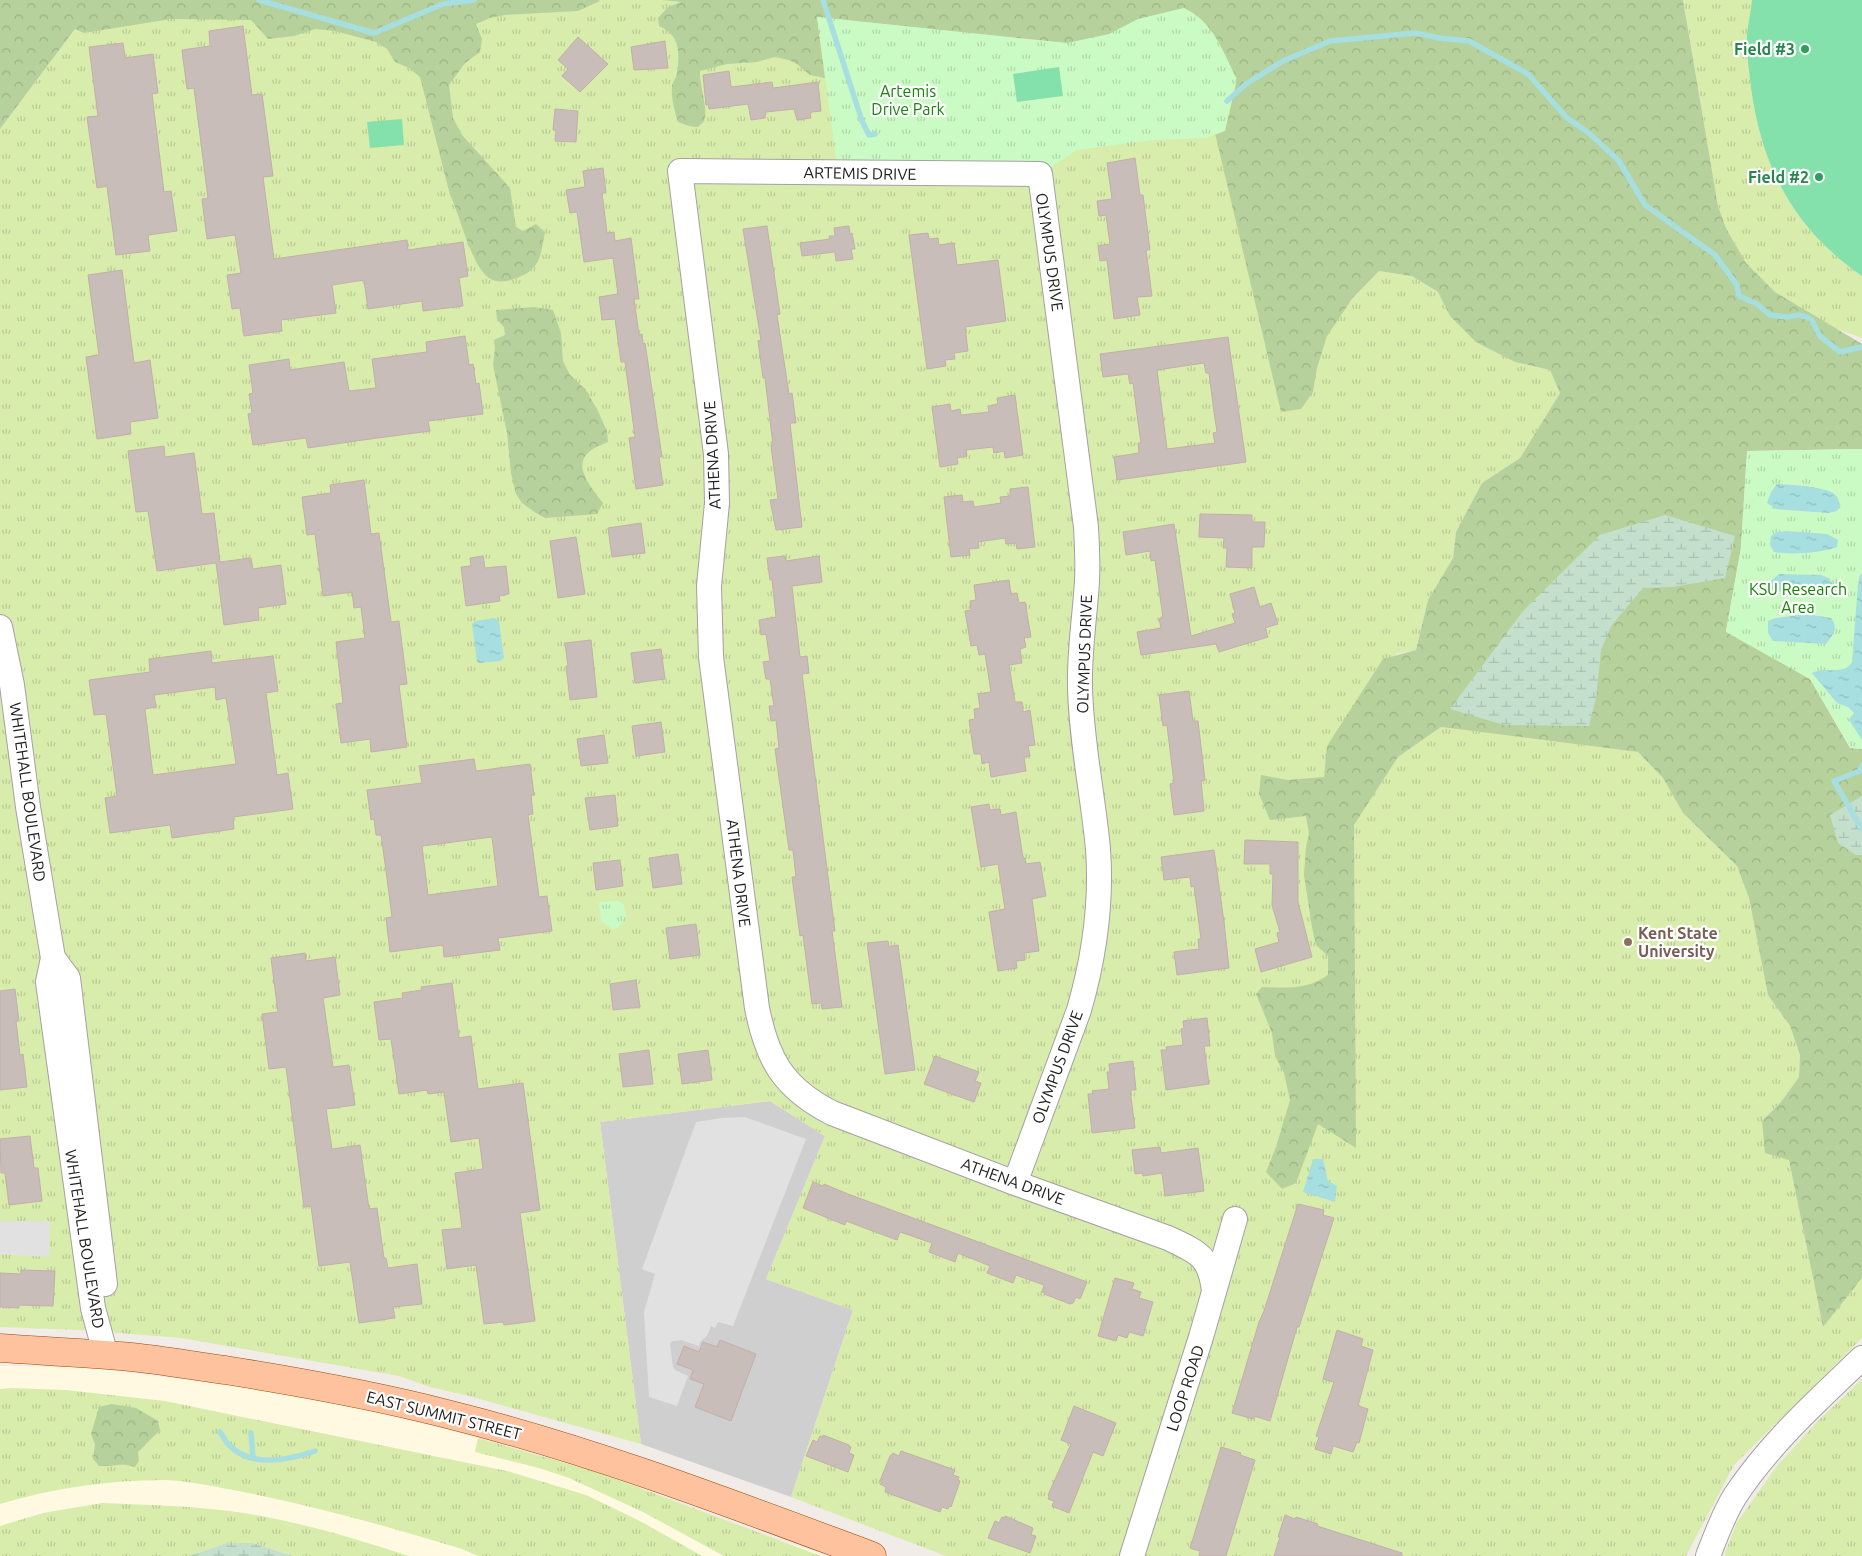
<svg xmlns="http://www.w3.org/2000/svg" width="1862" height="1556" viewBox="0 0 1862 1556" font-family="Ubuntu,sans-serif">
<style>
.education{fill:#fff9e2}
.religious{fill:#cfcfcf}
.grass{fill:url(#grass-tufts)}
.forest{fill:url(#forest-crowns)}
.wetland{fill:url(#wetland-marsh)}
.park{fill:url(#park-tufts)}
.pitch{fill:#84e1ab}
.parking{fill:#e1e1e1}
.water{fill:url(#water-ripples)}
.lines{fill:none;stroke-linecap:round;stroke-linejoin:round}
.stream{stroke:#a7dedf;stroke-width:5.5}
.building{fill:#c9bdba;stroke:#c3afa9;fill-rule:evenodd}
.minor-casing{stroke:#a2a2a2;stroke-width:26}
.major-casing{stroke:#9d4a00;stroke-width:29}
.minor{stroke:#fff;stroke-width:24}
.major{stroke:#fec29f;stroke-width:28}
.leisure-dot{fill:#2e9e5b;stroke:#fff;stroke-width:2}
.education-dot{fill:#8d6e63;stroke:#fff;stroke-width:2}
.labels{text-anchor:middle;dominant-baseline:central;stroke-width:4.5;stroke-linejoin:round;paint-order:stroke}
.leisure-label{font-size:16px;font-weight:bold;fill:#27864d;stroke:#fff;text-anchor:end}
.park-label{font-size:16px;fill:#178409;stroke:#fff}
.street-label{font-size:16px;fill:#212121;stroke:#fff}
.education-label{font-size:16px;font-weight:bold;fill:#785e54;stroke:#fff;text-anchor:start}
</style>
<defs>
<pattern id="grass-tufts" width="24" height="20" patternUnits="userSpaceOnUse" patternTransform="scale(1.25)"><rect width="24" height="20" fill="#d8ecac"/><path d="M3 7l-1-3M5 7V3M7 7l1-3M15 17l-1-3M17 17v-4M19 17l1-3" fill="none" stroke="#b9ca94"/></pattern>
<pattern id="forest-crowns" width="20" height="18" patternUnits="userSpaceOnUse" patternTransform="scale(1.25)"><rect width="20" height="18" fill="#b6d19b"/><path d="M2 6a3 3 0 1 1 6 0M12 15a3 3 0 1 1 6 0" fill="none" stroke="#9cb385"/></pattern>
<pattern id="wetland-marsh" width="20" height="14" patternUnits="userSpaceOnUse" patternTransform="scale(1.25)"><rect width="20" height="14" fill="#c4e0cd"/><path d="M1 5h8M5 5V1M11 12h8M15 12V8" fill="none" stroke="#a8c0b0"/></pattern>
<pattern id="park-tufts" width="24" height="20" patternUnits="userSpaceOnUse" patternTransform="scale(1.25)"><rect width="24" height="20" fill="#cbfbc4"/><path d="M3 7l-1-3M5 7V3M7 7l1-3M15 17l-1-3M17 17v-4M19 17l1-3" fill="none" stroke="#aed7a8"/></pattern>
<pattern id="water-ripples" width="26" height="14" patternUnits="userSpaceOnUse" patternTransform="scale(1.25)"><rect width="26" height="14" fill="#a7dedf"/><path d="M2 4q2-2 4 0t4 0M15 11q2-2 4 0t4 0" fill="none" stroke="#8fbebf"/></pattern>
</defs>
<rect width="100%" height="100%" fill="#f1ece7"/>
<path class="education" d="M0 1366 79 1367 280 1390 431 1425 600 1473 768 1537 830 1556H0Z"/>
<path class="religious" d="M770 1101 825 1136 766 1279 853 1310 791 1497 641 1444 600 1122Z"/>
<g class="grass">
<path d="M97 0H663L1197 57 1313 392C1316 374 1318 352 1327 335 1340 311 1360 291 1379 271L1412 276 1438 292 1450 316 1515 362 1550 370 1560 393 1520 458 1482 483 1456 532 1453 558 1428 600 1416 650 1396 654 1354 824 1398 757 1441 727 1638 752 1663 778 1683 813 1737 866 1749 898 1768 995 1790 1026 1800 1055 1799 1077 1781 1102 1762 1121 1789 1160 1823 1327 1862 1278V1338L1734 1465 1686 1556H946L791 1497 853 1310 766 1279 825 1136 770 1101 600 1122 641 1444 469 1396 430 1387 399 1376 181 1338 80 1330 0 1327V129Z"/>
<path d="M1683 0H1752C1751 11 1748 23 1747 34 1746 52 1749 70 1751 88 1762 168 1794 229 1862 276V338L1832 327 1775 292 1746 263 1726 228 1718 206Z"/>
<path d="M1862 1379V1556H1724L1736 1524 1776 1467 1818 1421Z"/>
<path d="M12 1388 66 1390 165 1401 507 1471 586 1495 640 1521 702 1556H478L462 1549C389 1527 317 1506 243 1492 217 1487 190 1481 164 1480 109 1480 53 1488 0 1504V1389Z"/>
<path d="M478 1438 600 1473 821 1556H724L643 1512 569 1478 539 1468 475 1452Z"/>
<path d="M102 1503C152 1505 201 1506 250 1514 304 1523 357 1539 409 1556H293L253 1543H226L189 1556H0V1526L43 1513Z"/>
</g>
<g class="forest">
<path d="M0 0H598L600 1 578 11 505 15 490 18 476 24 482 39 480 52 465 63 449 85 453 118 462 135 510 188 516 227 523 231 536 224 545 232C540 257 541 270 514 279 506 282 496 283 489 278 470 264 461 217 450 195L420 77 409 68 395 62 387 49 376 42 335 31 315 29 294 36 268 39 251 20 171 19 84 33 75 29 0 129Z"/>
<path d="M662 0H1683L1718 206 1726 228 1746 263 1775 292 1862 344V449L1747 451 1741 548 1726 631 1810 679 1850 748 1862 749V1278L1823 1327 1789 1160 1765 1153 1762 1121 1781 1102 1799 1077 1800 1055 1790 1026 1768 995 1749 898 1737 866 1683 813 1663 778 1638 752 1441 727 1398 757 1354 825 1356 1148 1318 1124 1296 1183 1282 1189 1266 1172 1276 1147 1290 1100 1284 1073 1275 1056 1272 1033 1256 994 1262 987C1286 988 1307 990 1328 975V956L1316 945 1312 927 1304 875 1306 847 1309 834 1306 816 1270 820 1259 794 1261 775 1288 780 1324 777 1327 746 1383 659 1416 650 1428 600 1453 558 1456 532 1482 483 1520 458 1560 393 1550 370 1515 362 1476 342 1450 316 1438 292 1412 276 1379 271 1352 299 1327 336 1317 368 1313 392 1301 409 1281 412 1197 57 817 17 825 78 810 75 797 64 789 60 775 57 757 62 727 64 700 71C699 85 709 110 704 121 702 123 700 125 698 127L689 126 678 122C675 112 671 99 672 87 672 82 677 78 677 73 680 52 680 35 659 26L658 18 668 7 681 2Z"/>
<path d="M534 307 553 310 561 333 563 361 570 375 585 389 597 409 607 431 608 442C601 445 592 448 587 454 573 468 594 491 603 503L597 514 545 518 536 513 522 503 516 494 511 473 507 433 493 365 495 348 494 340 505 335 504 327 497 320 496 310Z"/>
<path d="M112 1404 136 1408 158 1421 160 1430 138 1452 139 1461 135 1467C120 1462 115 1467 99 1466L93 1459 95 1444 91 1434 99 1407Z"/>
</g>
<g class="wetland">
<path d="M1665 515 1735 536 1725 578 1673 587 1643 588 1611 626 1601 650 1596 698 1589 726 1504 725 1450 709 1523 611 1600 535Z"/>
<path d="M1862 796V855H1856L1838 843 1830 815Z"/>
<path d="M226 1543H253L293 1556H189Z"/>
</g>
<g class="park">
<path d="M1184 8C1213 21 1223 52 1237 79L1225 131 1206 138 1152 140 1077 150 1040 174 838 172 817 17 1067 43 1109 34 1138 19Z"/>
<path d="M1862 449V749L1851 748 1810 679 1726 632 1741 548 1747 451Z"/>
<path d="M619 901 624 905 626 918 618 928 612 929 601 921 599 904 601 902Z"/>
</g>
<g class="pitch">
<path d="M1752 0H1862V276C1794 229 1762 168 1751 88 1749 70 1746 52 1747 34 1748 23 1751 11 1752 0Z"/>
<path d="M1059 67 1063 96 1017 102 1013 74Z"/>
<path d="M402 119 404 145 370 148 367 122Z"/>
</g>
<g class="parking">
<path d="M745 1117 806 1139 733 1326 718 1322 715 1328 711 1326 707 1336 701 1341 699 1346 681 1340 672 1341 670 1344 673 1367 675 1370 688 1376 677 1406 649 1397 644 1312 655 1274 642 1269 696 1122 722 1118Z"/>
<path d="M0 1221H50L49 1257 0 1254Z"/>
</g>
<g class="water">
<path d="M1777 484C1788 484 1824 487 1833 493 1838 496 1839 501 1840 506L1837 511 1828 513 1776 509 1767 503 1771 492Z"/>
<path d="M1786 531 1827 534 1838 540 1837 547C1821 553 1791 555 1774 552L1770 545 1771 536 1777 532Z"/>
<path d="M1779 574 1821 575 1829 578 1834 586C1819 598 1796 593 1777 591L1772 590 1770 582Z"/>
<path d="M1862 574V740L1849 720 1854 713 1848 707 1837 703 1812 673C1824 666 1845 676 1852 662L1858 584 1860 575Z"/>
<path d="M1806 614 1831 618C1839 628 1833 635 1826 644L1773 641 1768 633V621L1776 618Z"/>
<path d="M494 618 499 621 504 658 500 661 479 663 477 662 472 624 476 621Z"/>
<path d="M1313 1159H1323L1328 1181 1337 1186 1335 1202 1303 1192Z"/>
</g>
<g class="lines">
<g class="stream">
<path d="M259 0 374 33 443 4 474 0"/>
<path d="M823 0 862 121 869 135 875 134"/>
<path d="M1227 101 1246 84 1283 61 1330 41 1415 33 1439 38 1469 41 1528 74 1567 118 1589 133 1619 161 1645 205 1715 255 1737 285 1739 296 1757 304 1770 315 1787 317 1800 315 1811 319 1820 336 1840 352 1862 347"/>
<path d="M1862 765 1860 771 1834 781 1862 829"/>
<path d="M220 1432C223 1436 226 1442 229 1445 251 1468 289 1460 315 1451"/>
<path d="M251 1433 253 1458"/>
</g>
</g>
<g class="building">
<path d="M243 26 252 95 262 94 273 176 263 177 274 259 407 240 408 250 463 242 468 276 459 278 463 306 423 311 422 301 368 309 364 280 332 285 336 313 281 320 282 331 244 336 240 308 232 309 227 275 241 273 235 235 207 239 202 199 208 198 194 88 187 89 182 50 210 46 209 31Z"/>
<path d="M578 37 608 64 580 92 562 76 568 69 558 60Z"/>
<path d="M665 41 668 68 634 70 631 47Z"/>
<path d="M123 43 125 58 153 54 158 93 152 94 164 192 171 191 177 231 148 235 150 251 116 255 107 186 97 188 87 117 98 116 89 47Z"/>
<path d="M729 71 731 87 772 82 773 88 818 82 821 111 812 112 810 114 811 118 797 120 794 109 766 112 765 118 751 120 748 104 709 109 708 104 706 105 703 75Z"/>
<path d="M555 109 578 111 576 142 555 141 556 131 553 130Z"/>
<path d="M1135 158 1140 195H1143L1150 250H1146L1152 296 1137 297 1140 315 1114 319 1107 260 1100 261 1098 246 1110 244 1106 215 1099 216 1097 201 1112 199 1107 163Z"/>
<path d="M603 168 606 193H602L607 233 614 232 615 241 631 238 639 299H634L639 335 642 334 643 344 645 343 662 457H659L663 485 636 489 629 438 635 437 625 362H621L615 319 602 320 599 297 618 294 613 258 584 262 577 212 570 213 566 190 585 187 583 171Z"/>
<path d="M767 226 780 314 777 315 789 394 792 393 796 423H790L802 527 776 530 770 500 778 499 771 446 773 445 765 378H763L758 341 761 340 743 229Z"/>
<path d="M849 226 850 234 852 233 855 249H851L853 259 836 261 835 252 802 256 800 243 830 239 829 236H835L834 228Z"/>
<path d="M928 233 929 239 938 238 939 245 954 243 957 265 998 260 1006 321 965 327 968 351 954 353 955 359 945 360 946 366 927 369 909 235Z"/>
<path d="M122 270 134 363 150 360 158 418 130 422 131 434 97 439 86 357 99 355 88 275Z"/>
<path d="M465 336 469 365 473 364 476 384 479 383 483 414 428 421 430 431 363 440 308 448 306 438 253 445 248 414 252 413 249 394 253 393 249 365 289 359 290 370 344 362 349 391 376 388 372 359 427 352 426 342Z"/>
<path d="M1228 337 1246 462 1117 480 1114 457 1139 453 1138 443H1141L1138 422 1133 383 1130 384 1128 374 1103 377 1100 354ZM1204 363 1206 373H1209L1214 412 1217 432 1213 433 1215 443 1167 449 1157 370Z"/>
<path d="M1015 395 1023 455 1005 458 1004 451 994 453 993 447 966 450 967 456 957 458 958 464 940 467 932 407 950 404 951 411 960 409 961 415 989 412 988 406 998 404 997 398Z"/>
<path d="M164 446 165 457 194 453 202 514 214 513 220 562 251 558 253 569 281 565 286 604 258 608 259 620 224 625 216 563 157 571 148 511 136 512 128 451Z"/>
<path d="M364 480 371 534 379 533 391 622 399 621 407 684 399 685 407 747 371 752 370 739 341 743 336 704 343 703 336 642 365 638 361 607 354 608 352 592 323 596 315 534 307 535 302 497 331 493 330 485Z"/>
<path d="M1028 487 1035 547 1017 549 1016 543 1006 544 1005 538 978 542 979 548 969 549 970 555 951 557 944 497 962 495 963 502 973 501 974 507 1001 503 1000 497 1010 496V489Z"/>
<path d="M1200 514 1252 515V522H1265L1264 547H1252V568L1226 567 1227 548H1223L1224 538 1199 537Z"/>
<path d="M641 523 645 553 612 557 608 528Z"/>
<path d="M1174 524 1191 636 1235 623 1232 614 1235 613 1230 594 1254 587 1260 607 1271 603 1278 624 1265 628 1268 637 1219 652 1216 644 1141 655 1137 632 1161 628 1159 619 1163 618 1155 560 1151 561 1150 551 1126 555 1123 532Z"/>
<path d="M576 537 585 594 558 598 550 541Z"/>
<path d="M483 556 485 568 506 566 509 594 499 596 500 601 466 606 461 567 471 566 470 558Z"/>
<path d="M785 556 786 561 819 556 822 582 792 586 800 657 807 656 809 673 802 674 835 931H832L842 1007 822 1009 821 1003 812 1004 803 935 800 936 792 877H796L793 850H789L775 749 779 748 776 720 771 721 769 706H774L770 679H766L763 662 770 661 766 634 761 635 759 620 776 617 772 580H770L767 558Z"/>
<path d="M1009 580 1011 594 1017 593 1019 603 1025 602 1031 637 1024 638 1026 647 1020 649 1022 663 1009 665 1015 702H1022L1023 712 1030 710 1035 745 1028 746 1030 756 1024 757 1026 771 991 777 989 762 982 764 981 754H974L969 720 975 719 974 709 980 708 978 694 991 692 985 654 979 655 977 645 971 646 965 611 971 610 970 601 976 600 974 585Z"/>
<path d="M591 640 597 697 570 700 566 666H568L565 643Z"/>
<path d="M661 649 665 679 635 683 631 653Z"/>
<path d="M211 651 212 663 273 656 278 691 266 693 277 775 288 773 293 809 233 817 234 829 172 838 170 825 110 833 105 798 117 796 106 714 94 715 89 680 150 672 149 659ZM215 687 216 700 226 698 236 764 153 775 145 709 156 707 154 695Z"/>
<path d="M1189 691 1193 721H1198L1205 780 1201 781 1204 811 1174 815 1170 784 1174 783 1167 725 1163 726 1159 695Z"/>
<path d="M661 722 665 752 636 756 632 726Z"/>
<path d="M604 735 608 763 581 766 577 739Z"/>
<path d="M474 759 476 771 530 764 534 795H531L533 814 528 815 539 897 547 896 552 931 498 938 500 950 444 957 443 945 390 952 386 918 392 917 385 863 381 835H376L374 819 371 820 367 790 422 783 419 766ZM492 837 498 886 428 895 422 846Z"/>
<path d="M615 795 618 826 590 830 585 798Z"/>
<path d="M989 804 990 810 1000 809 1001 815 1016 812 1023 858H1025L1026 864 1040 862 1046 896 1032 899 1039 951 1024 953 1025 960 1016 961 1017 968 998 971 989 912 1005 909 998 864 981 867 971 807Z"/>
<path d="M1245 840 1298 842V902L1312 957 1261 972 1255 949 1279 942 1277 933 1280 932 1272 905 1273 874H1270V864H1244Z"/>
<path d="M1214 850 1224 922 1229 968 1177 975 1174 952 1199 949 1198 939H1201L1194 886 1191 887 1190 877 1164 880 1161 857Z"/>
<path d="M678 854 682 884 653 888 649 858Z"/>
<path d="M620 860 623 886 596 890 593 863Z"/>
<path d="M696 924 700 955 670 959 666 928Z"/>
<path d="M888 941 889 947 898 945 915 1070 885 1074 867 943Z"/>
<path d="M305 953 306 961 335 957 340 995 323 998 333 1067 349 1065 355 1105 326 1109 332 1149 360 1145 369 1209 377 1208 384 1258H386L388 1268 417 1264 422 1304 393 1307 395 1318 359 1323 350 1262 319 1266 311 1206 304 1207 286 1067 269 1069 262 1014 278 1012 271 958Z"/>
<path d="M636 980 640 1007 613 1010 610 984Z"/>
<path d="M452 983 459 1038 471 1036 478 1089 523 1083 540 1210 520 1213 535 1321 504 1325 503 1322 484 1324 476 1265 447 1269 442 1230 462 1228 455 1173 483 1169 479 1138 451 1142 444 1092 428 1094 427 1090 399 1094 391 1039 379 1040 374 1002 403 998 402 993 422 990 421 987Z"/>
<path d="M15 989 19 1021H16L20 1055 23 1054 27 1087 0 1090V991Z"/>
<path d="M1207 1018 1210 1046H1204L1209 1084 1166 1090 1161 1050H1167L1166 1047 1183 1045 1181 1029 1184 1028 1183 1021Z"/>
<path d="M649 1050 653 1084 623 1087 619 1054Z"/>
<path d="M708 1050 712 1080 682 1084 678 1054Z"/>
<path d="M935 1056 979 1072 975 1081 981 1083 974 1102 924 1084Z"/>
<path d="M1133 1061 1136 1090H1130L1135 1128 1092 1133 1088 1094H1093L1092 1091 1109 1089 1107 1072H1110L1109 1064Z"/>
<path d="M30 1136 34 1168H38L42 1201 9 1205 5 1173H1L0 1139Z"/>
<path d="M1160 1147 1161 1153 1198 1148 1204 1191 1165 1196 1162 1173 1143 1176 1142 1173 1135 1174 1132 1150Z"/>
<path d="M813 1182 823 1186 824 1184 848 1194 1087 1282 1080 1299 1076 1297 1073 1303 1070 1304 1044 1294 1045 1293 1042 1292 1044 1285 1016 1275 1013 1283 987 1273 990 1266 958 1253 955 1262 929 1252 932 1243 900 1232 897 1240 846 1221 845 1225 803 1208Z"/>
<path d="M1298 1204 1324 1210 1323 1215 1334 1218 1299 1327H1297L1270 1421 1254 1416 1253 1419 1232 1413 1259 1322 1264 1311Z"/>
<path d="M21 1270 55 1271 53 1306 19 1305V1308L0 1307V1273L21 1274Z"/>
<path d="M1115 1278 1134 1283 1132 1289 1141 1292 1139 1298 1153 1302 1143 1336 1129 1332 1127 1338 1118 1335 1116 1341 1098 1336Z"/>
<path d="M1337 1330 1363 1339 1361 1346 1373 1350 1358 1406 1368 1409 1359 1443 1357 1442 1353 1452 1333 1446 1331 1454 1315 1449 1319 1437 1316 1436 1334 1382 1323 1379Z"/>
<path d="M720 1340 756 1354 731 1421 695 1407 704 1384 690 1379 693 1370 677 1364 684 1346 699 1352 703 1342 717 1347Z"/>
<path d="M1074 1406 1116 1423 1103 1456 1093 1452 1069 1513 1052 1506 1054 1501 1048 1499 1049 1496 1048 1495 1071 1444 1061 1440Z"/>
<path d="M823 1435 849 1445V1446L851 1447 849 1453 854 1455 848 1472 806 1456 813 1440 817 1442 820 1436 823 1437Z"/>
<path d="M1221 1447 1241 1453 1240 1455 1255 1460 1226 1556H1199L1200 1551 1190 1548Z"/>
<path d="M901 1451 955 1470 953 1475 959 1477 958 1480 960 1481 951 1507 949 1506 948 1509 942 1507 940 1512 885 1492 886 1487 880 1484 882 1482 880 1481 890 1456 893 1453 899 1456Z"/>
<path d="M1285 1515 1295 1519 1296 1517 1318 1524 1317 1526 1402 1553V1556H1274L1280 1537H1278Z"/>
<path d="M1005 1516 1033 1528 1031 1535 1036 1536 1030 1553 988 1538 995 1521 999 1523 1002 1517 1005 1518Z"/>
</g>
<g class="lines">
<g class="minor-casing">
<g id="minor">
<path d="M0 627 12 685 28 807 53 958 48 982 93 1308 106 1356"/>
<path d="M53 958 68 978 105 1284"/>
<path d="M1015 1183 1079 1010C1094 958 1102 904 1098 849 1093 795 1081 741 1080 687 1079 651 1085 616 1087 581 1088 563 1087 545 1086 527L1040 174 680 171 716 454 717 503 709 586 711 657 757 1008C767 1059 783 1088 832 1113L1015 1183 1168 1238C1198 1252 1210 1256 1214 1291"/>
<path d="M1132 1556 1201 1337 1235 1219"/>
<path d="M1708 1556C1716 1536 1723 1515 1735 1496 1769 1444 1817 1401 1862 1358"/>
</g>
</g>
<g class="major-casing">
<path id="major" d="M0 1348C44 1351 87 1353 131 1357 162 1360 194 1366 225 1370 300 1382 374 1395 447 1414 592 1450 732 1504 872 1556"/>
</g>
<use href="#minor" class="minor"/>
<use href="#major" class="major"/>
</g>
<g class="leisure-dot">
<circle cx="1805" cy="49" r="5"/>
<circle cx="1819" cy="177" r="5"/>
</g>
<circle class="education-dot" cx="1628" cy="942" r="5"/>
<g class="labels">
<g class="leisure-label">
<text x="1795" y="49">Field #3</text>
<text x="1809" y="177">Field #2</text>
</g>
<g class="park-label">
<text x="908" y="91">Artemis<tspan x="908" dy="18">Drive Park</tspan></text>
<text x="1798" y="589">KSU Research<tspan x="1798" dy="18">Area</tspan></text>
</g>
<g class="street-label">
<text transform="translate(860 173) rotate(1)">ARTEMIS DRIVE</text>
<text transform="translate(1050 252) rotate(82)">OLYMPUS DRIVE</text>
<text transform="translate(712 455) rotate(-93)">ATHENA DRIVE</text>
<text transform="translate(1084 654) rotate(-88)">OLYMPUS DRIVE</text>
<text transform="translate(28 792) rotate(82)">WHITEHALL BOULEVARD</text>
<text transform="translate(739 873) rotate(83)">ATHENA DRIVE</text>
<text transform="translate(1057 1067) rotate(-70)">OLYMPUS DRIVE</text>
<text transform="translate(1013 1181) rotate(20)">ATHENA DRIVE</text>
<text transform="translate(85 1239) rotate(81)">WHITEHALL BOULEVARD</text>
<text transform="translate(1185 1388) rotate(-72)">LOOP ROAD</text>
<text transform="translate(444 1415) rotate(14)">EAST SUMMIT STREET</text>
</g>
<g class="education-label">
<text x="1638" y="933">Kent State<tspan x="1638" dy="18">University</tspan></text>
</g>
</g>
</svg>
